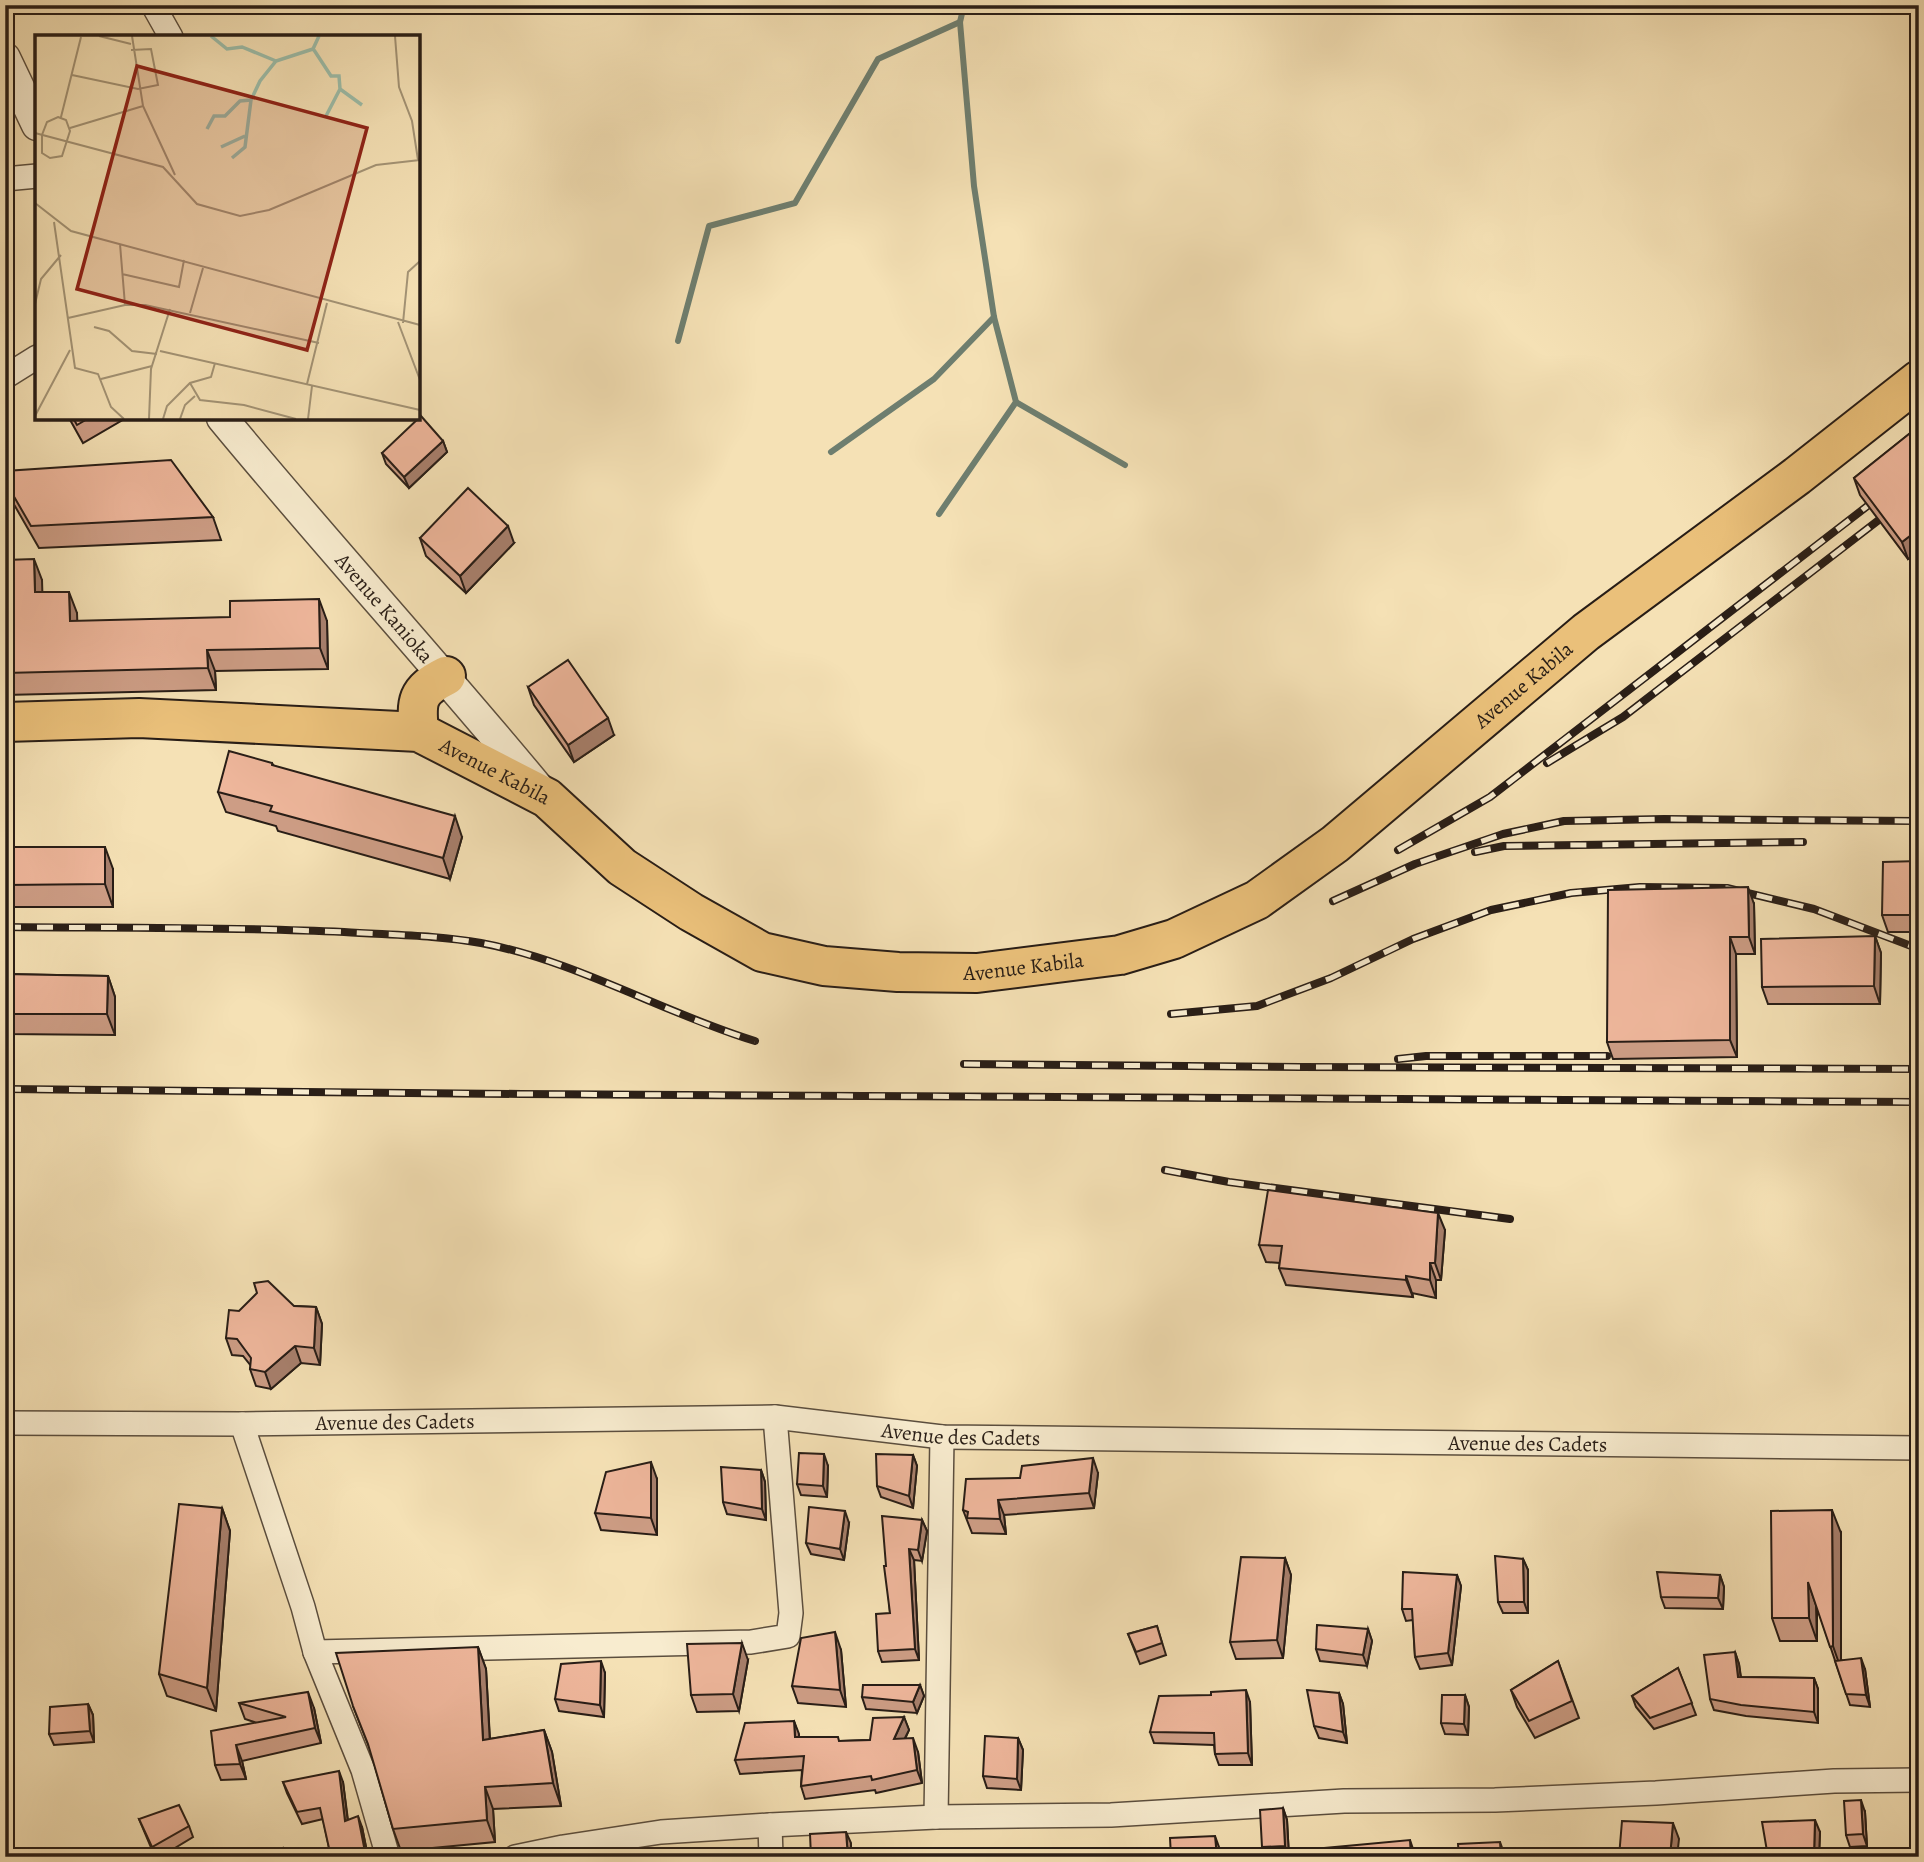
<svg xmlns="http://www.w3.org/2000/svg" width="1924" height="1862" viewBox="0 0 1924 1862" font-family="Alegreya,serif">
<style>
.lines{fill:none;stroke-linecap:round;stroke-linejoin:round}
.stream{stroke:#6e7e6f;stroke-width:6}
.minor-casing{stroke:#5b4e3e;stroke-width:26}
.tertiary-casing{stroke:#5b4e3e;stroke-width:33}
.trunk-casing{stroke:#281d16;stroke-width:42}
.minor{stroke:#f8eccf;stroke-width:23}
.tertiary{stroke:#f8eccf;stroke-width:30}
.trunk{stroke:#eac07a;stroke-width:38}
.rail-casing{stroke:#281d16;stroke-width:8}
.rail{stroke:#f8eccf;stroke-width:5;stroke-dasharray:16;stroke-linecap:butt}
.wall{fill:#cd9d85;stroke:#281d16;stroke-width:2}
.shaded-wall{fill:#a77f6c;stroke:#281d16;stroke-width:2}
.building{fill:#eeb69b;stroke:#281d16;stroke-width:2}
.labels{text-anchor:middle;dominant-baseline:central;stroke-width:7;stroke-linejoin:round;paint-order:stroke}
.street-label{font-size:21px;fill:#281d16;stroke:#f8eccf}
.inset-river{fill:none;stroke:#9dbeaa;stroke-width:3.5}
.inset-road{fill:none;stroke:#a39375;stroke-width:2}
.view{fill:#8f2418;fill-opacity:0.15;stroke:#8f2418;stroke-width:3.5}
.inset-edge{fill:none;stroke:#281d16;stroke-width:3.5}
</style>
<rect width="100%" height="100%" fill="#f5e1b5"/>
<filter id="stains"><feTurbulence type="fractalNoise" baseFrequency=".00286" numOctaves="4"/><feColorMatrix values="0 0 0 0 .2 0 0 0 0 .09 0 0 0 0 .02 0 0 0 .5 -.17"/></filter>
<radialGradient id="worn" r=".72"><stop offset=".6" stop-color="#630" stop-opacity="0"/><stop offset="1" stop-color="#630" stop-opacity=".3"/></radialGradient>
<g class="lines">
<g class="stream">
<path d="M678 341 709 226 795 203 878 59 960 22"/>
<path d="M1016 402 1125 465"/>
<path d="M831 452 934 379 994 317"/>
<path d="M939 514 1016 402 994 317 974 186 960 22 964 5"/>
</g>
<g class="minor-casing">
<g id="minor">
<path d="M153 5 171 37"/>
<path d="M5 179 37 176"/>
<path d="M5 377 37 357"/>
<path id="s1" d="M5 1423 242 1424 775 1417 942 1437 1919 1448"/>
<path d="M242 1424 303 1607 315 1652 363 1770 388 1857"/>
<path d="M315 1652 751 1642 788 1636 791 1613 775 1417"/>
<path d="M936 1817 942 1437"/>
<path d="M770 1825 771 1857"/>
<path d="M515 1857 563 1847 661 1832 770 1825 936 1817 1111 1815 1344 1801 1495 1800 1656 1793 1834 1781 1919 1780"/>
</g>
</g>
<g class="tertiary-casing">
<g id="tertiary">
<path d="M5 58 37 125"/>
<path id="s2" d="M222 418C326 544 436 664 540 790"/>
</g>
</g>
<g class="trunk-casing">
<g id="trunk">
<path id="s3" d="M5 722 139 718 419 732 547 798 622 867 691 912 762 952 824 966 898 972 977 973 1120 955 1174 939 1257 900 1335 844 1586 632 1797 476 1919 380"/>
<path d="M419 732C416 701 416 691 446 676"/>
</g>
</g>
<use href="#minor" class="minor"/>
<use href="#tertiary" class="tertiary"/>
<use href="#trunk" class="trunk"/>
<g class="rail-casing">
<g id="rail">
<path d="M1547 763 1623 717 1919 489"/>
<path d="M1398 850 1490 797 1883 494"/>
<path d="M1475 852 1504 846 1803 842"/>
<path d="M1333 901 1415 864 1503 834 1564 821 1664 819 1919 821"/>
<path d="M5 927C118 928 231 927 344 932 389 935 437 935 481 943 577 961 663 1013 755 1041"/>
<path d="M1171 1014 1257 1006 1331 978 1413 939 1491 910 1571 893 1640 887 1727 888 1814 909 1919 949"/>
<path d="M1398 1059 1426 1056H1607"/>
<path d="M964 1064 1300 1067 1919 1069"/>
<path d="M5 1089 521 1094 1919 1102"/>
<path d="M1165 1170 1229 1182 1510 1219"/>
</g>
</g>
<use href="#rail" class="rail"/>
</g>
<g class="wall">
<path d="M69 418H126L83 443Z"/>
<path d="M1919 426V551L1908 559 1860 495 1854 478Z"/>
<path d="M443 441 447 452 409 488 386 464 382 453Z"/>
<path d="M5 471 213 517 221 540 39 548 8 494 5 487Z"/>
<path d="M420 538 514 543 466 593 426 556Z"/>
<path d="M5 560 42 580V592L77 613V621H327L328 669 215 671 216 690 5 695Z"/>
<path d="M528 687 614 735 574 762 534 705Z"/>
<path d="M272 763 274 766 462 837 450 879 278 831 276 826 226 812 218 792Z"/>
<path d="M5 847 113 869V907H5Z"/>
<path d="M1919 861V932H1888L1882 915Z"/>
<path d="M1754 904 1755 954H1736L1737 1057 1613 1059 1607 1042Z"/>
<path d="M1875 936 1881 953 1880 1004H1768L1762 987Z"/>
<path d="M5 974 108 976 115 997V1035L5 1034Z"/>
<path d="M1445 1230 1441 1280H1436V1298L1412 1293 1413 1297 1286 1285 1279 1268 1280 1263 1266 1262 1259 1245Z"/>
<path d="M294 1306 316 1307 322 1324 320 1365 301 1363 271 1389 256 1386 250 1369 251 1366 243 1356 232 1355 226 1338 239 1311Z"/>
<path d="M913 1455 917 1466 913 1508 881 1497 877 1486Z"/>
<path d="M828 1466 827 1497 801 1495 797 1484Z"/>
<path d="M761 1470 765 1482 766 1520 727 1514 723 1502Z"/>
<path d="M1098 1473 1094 1508 1004 1515 1006 1534 972 1533 963 1510 1020 1478Z"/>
<path d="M657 1479V1535L601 1530 595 1513Z"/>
<path d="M222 1508 230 1531 216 1711 167 1696 159 1674Z"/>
<path d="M922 1520 927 1531 922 1561 914 1560 919 1660 882 1662 878 1651 890 1613 886 1566Z"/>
<path d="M849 1523 844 1560 811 1554 806 1543Z"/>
<path d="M1841 1533V1660L1865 1669 1870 1707 1850 1705 1817 1607V1641H1780L1772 1618Z"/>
<path d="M1285 1558 1291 1575 1283 1658 1236 1659 1230 1642Z"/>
<path d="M1523 1559 1528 1570V1613H1503L1498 1602Z"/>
<path d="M1457 1575 1461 1586 1452 1665 1420 1669 1415 1657 1413 1620 1406 1621 1402 1609Z"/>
<path d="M1720 1575 1724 1587 1723 1609 1665 1608 1661 1597Z"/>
<path d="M1157 1626 1166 1655 1140 1664 1128 1634Z"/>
<path d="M1368 1629 1372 1641 1367 1666 1320 1661 1316 1649Z"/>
<path d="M478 1647 486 1669 490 1739 544 1730 552 1752 561 1806 493 1809 495 1842 401 1851 393 1829 371 1752 353 1706Z"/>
<path d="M841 1650 846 1707 798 1703 792 1686Z"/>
<path d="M1735 1652 1739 1664 1741 1677 1814 1678 1818 1689V1723L1746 1716 1714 1710 1710 1699Z"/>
<path d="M748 1660 739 1711 697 1712 691 1695Z"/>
<path d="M1558 1661 1579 1718 1535 1738 1517 1707 1511 1690Z"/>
<path d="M1678 1668 1696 1715 1654 1729 1636 1707 1632 1696Z"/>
<path d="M605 1673 604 1717 559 1711 555 1699Z"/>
<path d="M920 1685 924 1696 917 1713 866 1709 862 1697Z"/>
<path d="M1339 1693 1343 1704 1347 1743 1319 1738 1314 1726Z"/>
<path d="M1211 1695 1250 1702 1252 1765H1219L1215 1754 1214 1745 1154 1743 1150 1732Z"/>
<path d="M1465 1695 1469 1707 1468 1735 1445 1734 1441 1723Z"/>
<path d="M239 1703 314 1708 321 1743 242 1761 246 1779 221 1780 215 1765 257 1723 245 1719Z"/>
<path d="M88 1704 93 1715 94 1742 54 1745 49 1734Z"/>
<path d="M904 1717 909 1730 905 1739 918 1752 922 1783 876 1793 875 1790 805 1799 801 1786 802 1770 740 1774 735 1760 794 1721 799 1737 840 1741 870 1740Z"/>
<path d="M1018 1738 1023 1750 1021 1790 987 1788 983 1776Z"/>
<path d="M283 1782H343L348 1820 362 1827 368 1857H331L323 1819 302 1824 287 1793Z"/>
<path d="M1283 1808 1287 1820 1289 1857H1266L1262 1847Z"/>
<path d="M1865 1812 1867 1846 1850 1847 1846 1835Z"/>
<path d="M139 1819 189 1826 193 1837 160 1857H155Z"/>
<path d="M5 1832 11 1857H5Z"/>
<path d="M1820 1832 1819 1857H1768Z"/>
</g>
<g class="shaded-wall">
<path d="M443 441 447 452 409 488 404 477Z"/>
<path d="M508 526 514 543 466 593 460 576Z"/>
<path d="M1919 529V551L1908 559 1902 542Z"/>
<path d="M34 559 42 580 43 614 35 592Z"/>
<path d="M69 592 77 613 78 642 70 621Z"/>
<path d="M319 599 327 621 328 669 320 648Z"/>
<path d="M207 650 215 671 216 690 208 668Z"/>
<path d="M608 718 614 735 574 762 568 745Z"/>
<path d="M455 816 462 837 450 879 443 858Z"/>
<path d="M105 847 113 869V907L105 884Z"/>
<path d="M1748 887 1754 904 1755 954 1749 937Z"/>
<path d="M1875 936 1881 953 1880 1004 1874 986Z"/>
<path d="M1730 937 1736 954 1737 1057 1730 1040Z"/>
<path d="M108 976 115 997V1035L107 1014Z"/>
<path d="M1438 1213 1445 1230 1441 1280 1435 1263Z"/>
<path d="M1430 1263 1436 1280V1298L1430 1280Z"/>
<path d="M1406 1276 1412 1293 1413 1297 1406 1280Z"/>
<path d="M316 1307 322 1324 320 1365 314 1348Z"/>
<path d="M295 1346 301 1363 271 1389 265 1372Z"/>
<path d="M824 1454 828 1466 827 1497 823 1486Z"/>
<path d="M913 1455 917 1466 913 1508 909 1496Z"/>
<path d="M1093 1458 1098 1473 1094 1508 1089 1493Z"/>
<path d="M651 1462 657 1479V1535L651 1518Z"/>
<path d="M761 1470 765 1482 766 1520 762 1509Z"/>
<path d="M998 1500 1004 1515 1006 1534 1000 1519Z"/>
<path d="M222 1508 230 1531 216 1711 207 1688Z"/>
<path d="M1832 1510 1841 1533V1669L1833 1646Z"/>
<path d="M845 1511 849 1523 844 1560 840 1549Z"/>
<path d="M922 1520 927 1531 922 1561 918 1550Z"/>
<path d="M909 1549 914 1560 919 1660 915 1649Z"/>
<path d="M1285 1558 1291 1575 1283 1658 1277 1640Z"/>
<path d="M1523 1559 1528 1570V1613L1524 1602Z"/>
<path d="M1457 1575 1461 1586 1452 1665 1448 1653Z"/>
<path d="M1720 1575 1724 1587 1723 1609 1718 1598Z"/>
<path d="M1808 1582 1816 1605 1817 1641 1809 1618Z"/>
<path d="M1368 1629 1372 1641 1367 1666 1363 1655Z"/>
<path d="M835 1632 841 1650 846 1707 840 1690Z"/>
<path d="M742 1643 748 1660 739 1711 733 1694Z"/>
<path d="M478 1647 486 1669 491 1763 483 1740Z"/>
<path d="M1735 1652 1739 1664 1742 1689 1738 1677Z"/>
<path d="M1861 1658 1865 1669 1870 1707 1866 1695Z"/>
<path d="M601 1661 605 1673 604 1717 600 1705Z"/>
<path d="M1814 1678 1818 1689V1723L1814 1712Z"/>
<path d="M920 1685 924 1696 917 1713 913 1702Z"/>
<path d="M1246 1690 1250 1702 1252 1765 1248 1753Z"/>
<path d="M308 1692 314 1708 321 1743 315 1728Z"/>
<path d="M1339 1693 1343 1704 1347 1743 1343 1732Z"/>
<path d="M1465 1695 1469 1707 1468 1735 1464 1724Z"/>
<path d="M88 1704 93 1715 94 1742 90 1731Z"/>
<path d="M904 1717 909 1730 898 1752 894 1739Z"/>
<path d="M794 1721 799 1734V1750L795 1737Z"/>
<path d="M544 1730 552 1752 561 1806 553 1783Z"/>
<path d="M913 1738 918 1752 922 1783 917 1770Z"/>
<path d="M1018 1738 1023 1750 1021 1790 1017 1779Z"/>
<path d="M236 1745 242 1761 246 1779 240 1764Z"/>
<path d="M339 1771 343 1782 349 1832 345 1821Z"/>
<path d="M485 1787 493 1809 495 1842 487 1820Z"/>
<path d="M1861 1800 1865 1812 1867 1846 1863 1834Z"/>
<path d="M1283 1808 1287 1820 1289 1857 1285 1846Z"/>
<path d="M358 1816 362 1827 368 1857H366Z"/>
<path d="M1815 1820 1820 1832 1819 1857H1815L1814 1855Z"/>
<path d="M1673 1823 1679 1839 1677 1857H1670Z"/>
<path d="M5 1832 11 1857H10L6 1847Z"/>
<path d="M846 1832 851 1843V1857H848Z"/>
<path d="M1215 1836 1219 1847 1220 1857H1217Z"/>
<path d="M1410 1840 1414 1852V1857H1411Z"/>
<path d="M1500 1842 1504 1853 1505 1857H1501Z"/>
</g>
<g class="building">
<path d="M421 416 443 441 404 477 382 453Z"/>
<path d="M73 418H89L77 425Z"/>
<path d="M1919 426V529L1902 542 1854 478Z"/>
<path d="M171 460 213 517 31 526 5 481V471Z"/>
<path d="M468 488 508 526 460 576 420 538Z"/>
<path d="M34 559 35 592H69L70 621 230 617V601L319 599 320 648 207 650 208 668 5 673V560Z"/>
<path d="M568 660 608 718 568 745 528 687Z"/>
<path d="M229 751 272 763V765L455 816 443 858 270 811 272 806 218 792Z"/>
<path d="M5 847H105V884L5 885Z"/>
<path d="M1919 861V915H1882L1883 862Z"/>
<path d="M1748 887 1749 937H1730V1040L1607 1042 1608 890Z"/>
<path d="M1875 936 1874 986 1762 987 1761 939Z"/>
<path d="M5 974 108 976 107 1014H5Z"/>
<path d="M1268 1190 1438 1213 1435 1263H1430V1280L1406 1276V1280L1279 1268 1282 1246 1259 1245Z"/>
<path d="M268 1281 294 1306 316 1307 314 1348 295 1346 265 1372 250 1369 251 1358 237 1339 226 1338 229 1310 239 1311 257 1293 254 1283Z"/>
<path d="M799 1453 824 1454 823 1486 797 1484Z"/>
<path d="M876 1454 913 1455 909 1496 877 1486Z"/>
<path d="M1093 1458 1089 1493 998 1500 1000 1519 967 1518 968 1512 963 1510 966 1479 1020 1478 1022 1466Z"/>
<path d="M651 1462V1518L595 1513 606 1472Z"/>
<path d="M721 1467 761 1470 762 1509 723 1502Z"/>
<path d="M179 1504 222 1508 207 1688 159 1674Z"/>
<path d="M809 1507 845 1511 840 1549 806 1543Z"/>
<path d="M1832 1510 1833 1646 1830 1647 1808 1582 1809 1618H1772L1771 1511Z"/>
<path d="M882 1516 922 1520 918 1550 909 1549 915 1649 878 1651 876 1614 890 1613 884 1566H886Z"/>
<path d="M1495 1556 1523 1559 1524 1602H1498Z"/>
<path d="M1241 1557 1285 1558 1277 1640 1230 1642Z"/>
<path d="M1403 1572 1457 1575 1448 1653 1415 1657 1412 1609H1402Z"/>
<path d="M1657 1572 1720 1575 1718 1598 1661 1597Z"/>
<path d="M1317 1625 1368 1629 1363 1655 1316 1649Z"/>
<path d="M1157 1626 1162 1643 1136 1652 1128 1634Z"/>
<path d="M835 1632 840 1690 792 1686 801 1638Z"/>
<path d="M742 1643 733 1694 691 1695 687 1644Z"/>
<path d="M478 1647 483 1740 544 1730 553 1783 485 1787 487 1820 393 1829 368 1744 353 1706 336 1653Z"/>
<path d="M1735 1652 1738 1677 1814 1678V1712L1741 1705 1710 1699 1704 1655Z"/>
<path d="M1861 1658 1866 1695 1846 1694 1835 1661Z"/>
<path d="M601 1661 600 1705 555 1699 561 1664Z"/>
<path d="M1558 1661 1572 1701 1529 1721 1511 1690Z"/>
<path d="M1678 1668 1692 1703 1650 1718 1632 1696Z"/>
<path d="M863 1685H920L913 1702 862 1697Z"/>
<path d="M1246 1690 1248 1753 1215 1754 1214 1733 1150 1732 1159 1696 1211 1695V1692Z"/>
<path d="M1307 1690 1339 1693 1343 1732 1314 1726Z"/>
<path d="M308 1692 315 1728 236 1745 240 1764 215 1765 211 1731 286 1717 239 1703Z"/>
<path d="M1442 1695H1465L1464 1724 1441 1723Z"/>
<path d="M88 1704 90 1731 49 1734 50 1707Z"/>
<path d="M904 1717 894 1739 913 1738 917 1770 872 1780 871 1776 801 1786 804 1756 735 1760 745 1723 794 1721 795 1737H838L839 1741 870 1740 873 1718Z"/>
<path d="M985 1736 1018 1738 1017 1779 983 1776Z"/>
<path d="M339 1771 345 1821 358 1816 366 1857H331L320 1808 297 1812 283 1782Z"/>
<path d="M1861 1800 1863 1834 1846 1835 1844 1801Z"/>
<path d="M179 1805 189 1826 152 1847 139 1819Z"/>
<path d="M1283 1808 1285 1846 1262 1847 1260 1810Z"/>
<path d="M1815 1820 1814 1855 1787 1854V1857H1768L1762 1822Z"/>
<path d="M1622 1821 1673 1823 1670 1857H1619Z"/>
<path d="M846 1832 848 1857H811L810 1834Z"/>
<path d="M1215 1836 1217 1857H1171L1170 1838Z"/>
<path d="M1410 1840 1411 1857H1326L1325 1848Z"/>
<path d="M1500 1842 1501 1857H1459L1458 1844Z"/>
<path d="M283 1848 285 1857H262Z"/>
<path d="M981 1852 982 1857H926V1855Z"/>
</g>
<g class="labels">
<g class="street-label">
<text stroke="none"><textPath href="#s2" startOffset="250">Avenue Kanioka</textPath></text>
<text stroke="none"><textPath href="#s3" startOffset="1676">Avenue Kabila</textPath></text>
<text stroke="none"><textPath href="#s3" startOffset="500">Avenue Kabila</textPath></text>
<text stroke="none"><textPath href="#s3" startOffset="1088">Avenue Kabila</textPath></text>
<text stroke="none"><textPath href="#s1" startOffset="390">Avenue des Cadets</textPath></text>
<text stroke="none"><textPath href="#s1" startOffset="957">Avenue des Cadets</textPath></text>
<text stroke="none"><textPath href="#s1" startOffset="1524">Avenue des Cadets</textPath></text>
</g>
</g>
<g transform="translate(35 35)">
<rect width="385" height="385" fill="#f5e1b5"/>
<path class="inset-river" d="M176 1 192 14 207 12 241 26M279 15 296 41H304L305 54 327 70M291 81 305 54M172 94 179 81H190L205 66 216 65M186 112 210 101M197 123 210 112 216 65 225 46 241 26 278 14 284 1"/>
<path class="inset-road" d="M64 1 96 9M97 1 108 71 140 140M360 1 364 52 377 86 383 125M37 40 103 54 123 50 116 14 96 15M23 82 31 85 35 96 27 121 15 123 7 118V100L12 87ZM26 82 46 2M35 93 108 71M0 98 128 132 162 169 205 181 234 175 341 130 385 125M0 168 36 196 385 290M19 187 40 333 63 339 76 372 89 384M85 209 90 270M87 239 144 252 149 225M0 269 6 244 26 220M155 278 168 233M33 283 90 270H110L284 308M363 287 385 345M368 288 373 237 385 226M59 292 74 296 97 316 122 319M125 316 385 375M66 344 117 331M155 348 165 365 209 370 261 384M272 349 292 268M0 381 35 315M114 384 116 334 135 274M128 384 132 371 155 348 176 342 180 328M145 384 150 370 160 361M273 384 277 351"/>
<path class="view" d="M102 31 332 93 272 315 42 254Z"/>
<rect width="385" height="385" class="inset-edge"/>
</g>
<rect width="1924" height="1862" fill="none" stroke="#f5e1b5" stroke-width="28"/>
<rect x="7" y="7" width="1910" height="1848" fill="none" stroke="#281d16" stroke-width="3.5"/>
<rect x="14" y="14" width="1896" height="1834" fill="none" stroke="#281d16" stroke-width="2"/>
<rect width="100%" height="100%" filter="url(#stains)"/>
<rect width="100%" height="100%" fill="url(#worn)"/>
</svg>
